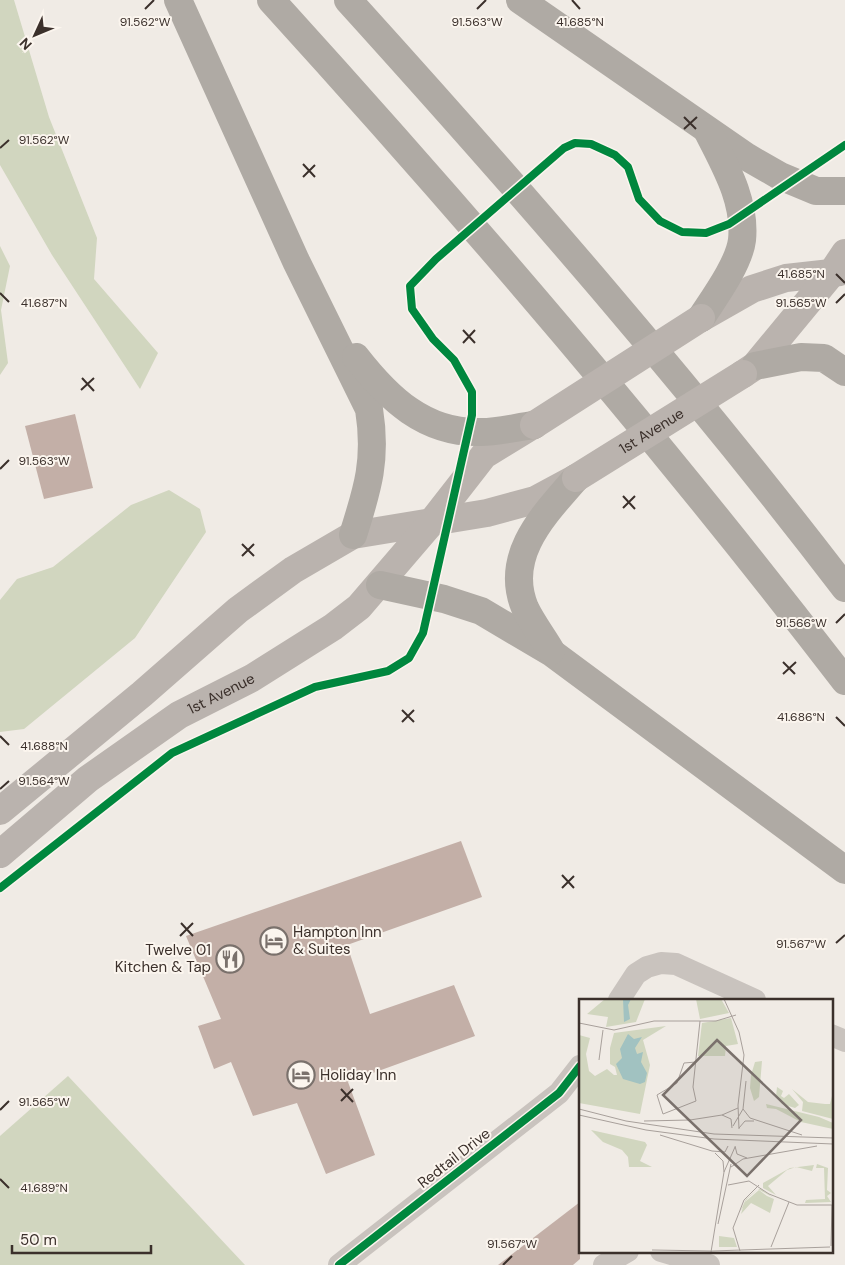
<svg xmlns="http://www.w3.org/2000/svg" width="845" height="1265" viewBox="0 0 845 1265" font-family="'DM Sans',sans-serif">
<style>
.green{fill:#d1d6bf}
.building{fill:#c3afa7}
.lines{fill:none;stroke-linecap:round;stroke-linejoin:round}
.street{stroke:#c9c3be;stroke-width:22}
.secondary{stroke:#bab3ae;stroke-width:28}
.highway{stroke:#afaaa4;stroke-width:28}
.secondary-bridge{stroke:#bab3ae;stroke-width:28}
.cycleway-casing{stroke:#fbf5ee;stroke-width:11}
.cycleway{stroke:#00873e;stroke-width:8}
.ticks{fill:none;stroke:#3b302b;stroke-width:2}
.labels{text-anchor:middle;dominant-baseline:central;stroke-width:4;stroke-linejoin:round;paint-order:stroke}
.street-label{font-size:15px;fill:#3b302b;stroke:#fbf5ee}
.poi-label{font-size:15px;fill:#3b302b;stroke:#fbf5ee;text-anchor:start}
.inset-road{fill:none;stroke:#a8a09b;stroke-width:1}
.view{fill:#7a716c;fill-opacity:0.15;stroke:#7a716c;stroke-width:2.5}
.inset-edge{fill:none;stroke:#3b302b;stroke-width:2.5}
.ticks-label{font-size:12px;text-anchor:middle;fill:#3b302b;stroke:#fbf5ee;stroke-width:4;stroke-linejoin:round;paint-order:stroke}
</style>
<rect width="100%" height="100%" fill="#f0ebe5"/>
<g class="green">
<path d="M0 0H14L49 117 97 238 94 279 158 353 140 389 52 255 0 165Z"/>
<path d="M0 246 10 266 1 310 8 363 0 375Z"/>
<path d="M169 490 200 509 206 532 135 638 24 729 0 732V600L17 579 53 567 131 505Z"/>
<path d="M68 1076 245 1265H0V1136Z"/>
</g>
<g class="building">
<path d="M75 414 93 488 44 499 25 426Z"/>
<path d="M461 841 482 897 347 945 370 1014 454 985 475 1036 348 1082 375 1155 326 1174 297 1103 253 1116 231 1062 214 1069 198 1026 221 1019 186 936Z"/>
<path d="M580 1202V1259L573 1265H498Z"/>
</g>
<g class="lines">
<g class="street">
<path d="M619 1000 636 974 647 967 661 963 676 964 755 1000"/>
<path d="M831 1035 845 1041"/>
<path d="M661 1251 709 1265"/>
<path d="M339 1265 559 1093 580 1066"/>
<path d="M604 1265 628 1251"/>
</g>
<g class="secondary">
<path d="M701 318 752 289 786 278 840 272"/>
<path d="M743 374 755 366 831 274 845 253"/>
<path d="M0 811 142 694 238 610 293 570 353 535 487 513 535 500 574 479"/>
<path id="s1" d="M0 854 88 779 179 715 252 678 333 627 359 607 431 523 484 455 533 425"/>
</g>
<g class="highway">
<path d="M178 0 296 261 369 409C377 459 368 488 353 535"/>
<path d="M271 0C471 220 664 445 845 681"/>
<path d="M348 0C520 190 689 384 845 588"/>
<path d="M520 0 747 157 780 176 816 191H845"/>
<path d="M701 318C714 298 739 264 742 240 746 201 725 166 708 132"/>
<path d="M356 357C388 398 425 434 481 432 499 432 517 427 534 425"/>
<path d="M755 366 801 357 824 358 845 372"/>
<path d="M380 585 444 599 481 611 552 653 845 870"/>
<path d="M551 651C543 637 532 623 525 608 503 555 545 514 576 478"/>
</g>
<g class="secondary-bridge">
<path d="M534 425 701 318"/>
<path id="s2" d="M576 478 743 374"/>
</g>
<g class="cycleway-casing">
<g id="cycleway">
<path d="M0 888 172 753 315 687 388 671 409 658 423 633 472 415V392L454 360 433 339 412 309 410 286 436 259 564 148 575 143 591 144 615 155 628 167 639 199 660 221 682 232 706 233 729 224 845 145"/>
<path d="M339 1265 559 1093 580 1066"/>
</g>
</g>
<use href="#cycleway" class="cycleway"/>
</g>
<path class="ticks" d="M572 0 580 9M145 9 154 0M477 9 486 0M684 117 696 129M684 129 697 117M0 148 9 140M303 164 315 177M303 177 315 165M836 274 845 283M0 293 9 302M836 303 845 294M463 330 475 343M463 343 475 330M82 378 94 391M81 390 94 378M0 469 9 460M623 496 635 509M623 508 635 496M242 544 254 556M242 556 254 544M836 623 845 614M783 662 795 674M783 674 796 662M402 710 414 722M836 717 845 726M402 722 414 710M0 736 9 745M0 789 9 781M562 875 574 888M562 888 574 876M181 923 193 936M180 936 193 923M836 943 845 935M341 1089 353 1102M341 1101 353 1089M0 1110 9 1101M0 1179 9 1188M503 1265 512 1256"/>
<defs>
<g id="hotel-ring" transform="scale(1.4375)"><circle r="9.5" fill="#fbf5ee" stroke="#7a716c" stroke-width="1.5"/><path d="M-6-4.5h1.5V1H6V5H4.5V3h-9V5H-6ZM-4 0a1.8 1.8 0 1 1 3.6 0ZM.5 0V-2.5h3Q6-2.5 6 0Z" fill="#7a716c"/></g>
<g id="restaurant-ring" transform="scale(1.4375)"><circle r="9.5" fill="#fbf5ee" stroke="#7a716c" stroke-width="1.5"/><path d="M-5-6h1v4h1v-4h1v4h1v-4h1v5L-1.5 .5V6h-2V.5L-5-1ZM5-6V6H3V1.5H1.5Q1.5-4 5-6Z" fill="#7a716c"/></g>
</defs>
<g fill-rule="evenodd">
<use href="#hotel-ring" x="274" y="941"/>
<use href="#restaurant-ring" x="230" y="959"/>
<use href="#hotel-ring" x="301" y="1075"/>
</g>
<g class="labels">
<g class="street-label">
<text stroke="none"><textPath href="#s2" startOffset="89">1st Avenue</textPath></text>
<text stroke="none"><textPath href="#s1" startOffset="274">1st Avenue</textPath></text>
<text transform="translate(454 1158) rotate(-38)">Redtail Drive</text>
</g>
<g class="poi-label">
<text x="293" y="932">Hampton Inn<tspan x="293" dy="17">&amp; Suites</tspan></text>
<text x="211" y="950" text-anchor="end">Twelve 01<tspan x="211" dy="17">Kitchen &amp; Tap</tspan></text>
<text x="320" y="1075">Holiday Inn</text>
</g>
</g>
<g transform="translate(579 999)">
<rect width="254" height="254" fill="#f0ebe5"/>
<path d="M26 0H66L57 23 27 28 29 18 8 15ZM117 0H142L150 14 121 20ZM152 19 159 45 147 47 146 57H119L123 24ZM87 27 64 41 71 66 61 115 0 104V36L11 39 7 55 10 72 16 77 28 70 35 76H38L36 68 31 65V49L35 34ZM183 62 180 98 175 102 171 89 172 76 176 63ZM198 88 204 92 202 97 205 99 210 95 220 106 216 109 203 105 197 98ZM213 90 229 103 246 105H251L254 93V120L223 112 224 103ZM187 105 240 118 254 124V130L222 123 197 110 188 109ZM12 131 66 143 68 146 61 162 73 168H50L49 158 43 151 24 143ZM238 165 249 169 248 191 252 194 248 197 252 203 226 204 227 201 246 200 245 169H237ZM235 166 233 172 217 168 208 171 189 187 197 196 184 189V184L211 169ZM179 190 169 199 166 203 180 191 188 197 195 200 191 214 172 204 162 215 164 208 161 213 167 200 179 190H182L195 199ZM140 237 155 239 158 248H140Z" fill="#d1d6bf"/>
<path d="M44 0H52L49 6 51 20 45 23ZM49 35 55 40 63 38 56 49 58 55 64 53 62 63 68 74 66 83 61 85 44 80 37 65 43 59 41 50Z" fill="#a1c2c1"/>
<path class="inset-road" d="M145 0 160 33 165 56 159 106 160 130M0 24 35 31 75 22H137L157 16M20 61 24 31M117 63 105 64 98 84 78 96 84 115 117 102 114 88 121 22M0 110 47 122 135 135 254 139M164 110 171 119 223 136M0 116 67 131 135 140 254 145M143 116 152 120 153 129M65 122 111 121 143 116 159 109M154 127 164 110 167 82M160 129 166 122H175M81 136 133 152 146 153 149 147M156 147 158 155 168 159M136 154 144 162 145 173M152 168 164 160 238 147M149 186 170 182 190 195 218 206H254M139 225 152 165M252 247 253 206M192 248 210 203M73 251 133 252M133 252 251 248M161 252 154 229 165 201 180 186M132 253 145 173 156 148"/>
<path class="view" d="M138 41 222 121 168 177 84 96Z"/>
<rect width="254" height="254" class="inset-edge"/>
</g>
<g class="ticks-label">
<text x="145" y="26">91.562°W</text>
<text x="477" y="26">91.563°W</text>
<text x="580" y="26">41.685°N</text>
<text x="44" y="144">91.562°W</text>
<text x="801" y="278">41.685°N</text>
<text x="44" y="307">41.687°N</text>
<text x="801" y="307">91.565°W</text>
<text x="44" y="465">91.563°W</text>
<text x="801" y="627">91.566°W</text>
<text x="801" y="721">41.686°N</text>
<text x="44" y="750">41.688°N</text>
<text x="44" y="785">91.564°W</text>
<text x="801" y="948">91.567°W</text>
<text x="44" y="1106">91.565°W</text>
<text x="44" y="1192">41.689°N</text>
<text x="512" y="1248">91.567°W</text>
</g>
<g transform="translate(35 35) rotate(226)" stroke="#fbf5ee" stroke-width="4" paint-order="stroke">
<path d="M0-4L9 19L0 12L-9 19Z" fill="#3b302b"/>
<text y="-8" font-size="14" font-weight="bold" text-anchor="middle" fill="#3b302b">N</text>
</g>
<path d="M12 1245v8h139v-8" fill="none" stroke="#3b302b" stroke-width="2.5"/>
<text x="20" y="1245" font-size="15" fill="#3b302b" stroke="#fbf5ee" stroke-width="4" paint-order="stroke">50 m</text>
</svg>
